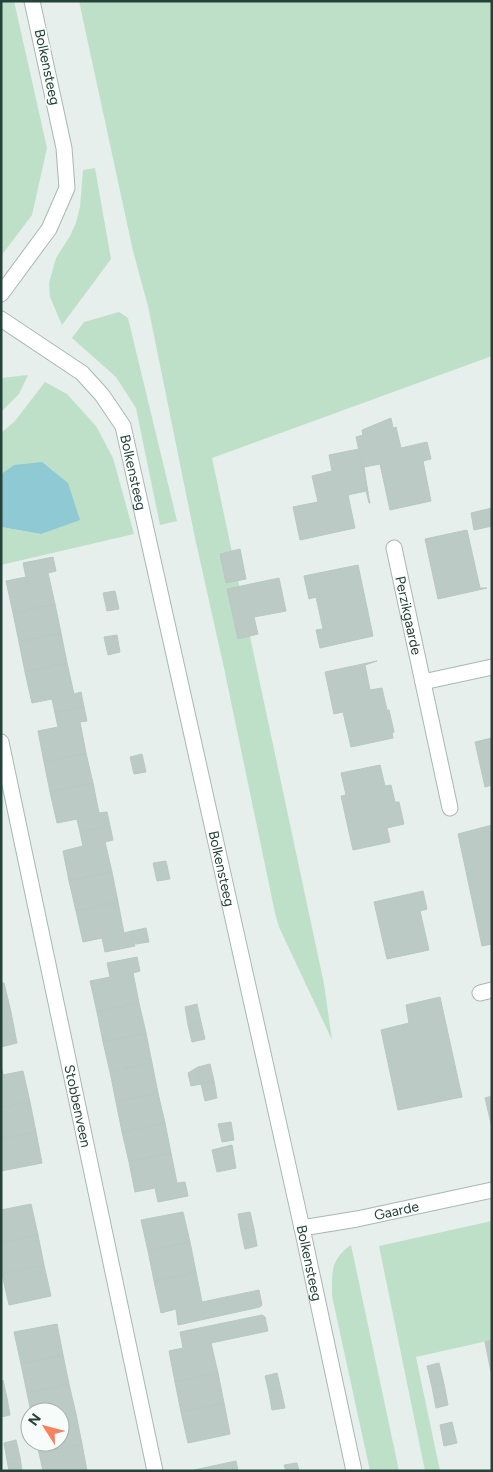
<svg xmlns="http://www.w3.org/2000/svg" width="493" height="1472" viewBox="0 0 493 1472" font-family="Figtree,sans-serif">
<style>
.green{fill:#bfe0c8}
.water{fill:#8ec9d4}
.building{fill:#bbcac4;stroke:#b8c9c2}
.lines{fill:none;stroke-linecap:round;stroke-linejoin:round}
.minor-casing{stroke:#a8b8b2;stroke-width:17}
.minor{stroke:#fff;stroke-width:15}
.labels{text-anchor:middle;dominant-baseline:central;stroke-width:4;stroke-linejoin:round;paint-order:stroke}
.street-label{font-size:14px;fill:#24423a;stroke:#f7fbf9}
</style>
<rect width="100%" height="100%" fill="#e6efeb"/>
<g class="green">
<path d="M1 1H14L47 148 32 215 1 256Z"/>
<path d="M79 1H492V356L212 458 324 984 332 1040 279 927 275 913 224 668 195 538 148 306 133 251Z"/>
<path d="M95 168 111 259 62 325 50 297 49 283 56 258 70 236 76 223 80 207 83 170Z"/>
<path d="M119 312 128 318 177 521 160 525 136 408 116 377 72 338 84 322Z"/>
<path d="M28 375 19 394 1 412V378Z"/>
<path d="M45 382 67 394 96 426 113 458 134 534 1 565V527L41 534 14 465 1 474V433L15 421Z"/>
<path d="M492 1221V1340L416 1357 440 1471H425L379 1246Z"/>
<path d="M351 1245 399 1471H370L332 1296C332 1272 330 1260 351 1245Z"/>
</g>
<path class="water" d="M42 462 68 483 80 520 41 534 1 527V474L14 465Z"/>
<g class="building">
<path d="M391 418 393 428 396 427 401 448 427 442 431 459 423 461 431 501 390 510 380 464 364 467 368 493 356 437 363 435 362 430Z"/>
<path d="M359 449 370 503H369L366 491 348 495 355 528 300 540 293 507 318 502 312 476 332 471 329 455Z"/>
<path d="M492 508V526L474 530 471 513Z"/>
<path d="M467 530 480 588H487L438 599 425 539Z"/>
<path d="M240 549 246 579 226 583 220 554Z"/>
<path d="M53 557 56 571 48 573 55 604 13 613 6 581 26 577 23 563Z"/>
<path d="M358 565 373 636 320 648 316 630 323 629 316 597 309 599 304 576Z"/>
<path d="M279 578 286 611 254 617 258 634 238 639 227 589Z"/>
<path d="M115 591 119 609 107 611 103 593Z"/>
<path d="M55 604 61 633 19 642 13 613Z"/>
<path d="M61 633 67 663 25 672 19 642Z"/>
<path d="M117 635 120 652 108 655 104 637Z"/>
<path d="M377 661 365 665 370 690 382 688 387 710H389L394 732 392 733 393 738 351 747 343 712 334 714 325 672Z"/>
<path d="M67 663 74 694 81 692 84 707 55 713 52 699 32 703 25 672Z"/>
<path d="M84 707 87 721 80 722 86 753 44 762 38 731 58 727 55 713Z"/>
<path d="M492 738V785L485 787 475 742Z"/>
<path d="M86 753 93 783 50 792 44 762Z"/>
<path d="M142 754 146 772 134 774 130 757Z"/>
<path d="M380 765 385 786 391 785 395 802H399L404 824 387 828 390 842 353 850 341 796 346 795 341 773Z"/>
<path d="M93 783 99 813 107 812 110 826 80 832 77 819 57 823 50 792Z"/>
<path d="M492 825V944L482 946 458 834Z"/>
<path d="M110 826 113 840 105 842 112 872 69 881 63 851 83 846 80 832Z"/>
<path d="M166 861 170 879 157 881 153 863Z"/>
<path d="M112 872 118 902 76 911 69 881Z"/>
<path d="M423 891 427 909 420 911 429 950 387 959 374 902Z"/>
<path d="M118 902 124 933 132 931 135 946 105 952 102 938 83 942 76 911Z"/>
<path d="M146 928 149 942 136 944 132 931Z"/>
<path d="M137 957 140 971 133 973 139 1003 97 1012 90 981 110 977 107 963Z"/>
<path d="M1 983H4L11 1012 1 1014Z"/>
<path d="M440 997 462 1097 398 1110 381 1030 409 1023 406 1005Z"/>
<path d="M139 1003 146 1033 103 1042 97 1012Z"/>
<path d="M197 1004 201 1022 188 1025 185 1007Z"/>
<path d="M11 1012 17 1043 1 1047V1014Z"/>
<path d="M201 1022 205 1039 192 1042 188 1025Z"/>
<path d="M146 1033 152 1063 110 1072 103 1042Z"/>
<path d="M152 1063 158 1093 116 1102 110 1072Z"/>
<path d="M210 1064 214 1081 201 1084 198 1067Z"/>
<path d="M1 1066 3 1075 23 1071 30 1102 1 1108Z"/>
<path d="M198 1067 201 1084 191 1086 188 1073Z"/>
<path d="M214 1081 217 1098 205 1101 201 1084Z"/>
<path d="M158 1093 165 1123 122 1132 116 1102Z"/>
<path d="M492 1096V1128L485 1098Z"/>
<path d="M30 1102 36 1132 1 1139V1108Z"/>
<path d="M231 1122 234 1140 222 1142 218 1124Z"/>
<path d="M165 1123 171 1153 129 1162 122 1132Z"/>
<path d="M36 1132 42 1163 1 1171V1139Z"/>
<path d="M232 1145 236 1168 217 1172 212 1150Z"/>
<path d="M171 1153 177 1183 185 1182 188 1196 158 1202 155 1188 135 1192 129 1162Z"/>
<path d="M31 1204 38 1235 1 1243V1210Z"/>
<path d="M183 1212 190 1242 148 1251 141 1220Z"/>
<path d="M250 1212 254 1229 241 1231 238 1214Z"/>
<path d="M254 1229 257 1246 245 1249 241 1231Z"/>
<path d="M38 1235 44 1265 2 1274 1 1243Z"/>
<path d="M190 1242 196 1272 154 1281 148 1251Z"/>
<path d="M44 1265 51 1296 9 1305 2 1274Z"/>
<path d="M196 1272 202 1302 259 1290 262 1305 260 1307 178 1325 176 1309 161 1313 154 1281Z"/>
<path d="M262 1315 265 1317 268 1331 211 1343 218 1373 175 1382 169 1351 183 1348 180 1332Z"/>
<path d="M57 1324 63 1355 21 1364 14 1332Z"/>
<path d="M492 1340V1372H491L485 1342Z"/>
<path d="M63 1355 69 1384 27 1393 21 1364Z"/>
<path d="M439 1363 444 1384 432 1387 427 1366Z"/>
<path d="M218 1373 224 1403 181 1412 175 1382Z"/>
<path d="M277 1373 281 1390 269 1393 265 1376Z"/>
<path d="M3 1380 7 1398 1 1399V1381Z"/>
<path d="M69 1384 76 1414 60 1417V1412H31L27 1393Z"/>
<path d="M444 1384 448 1405 436 1408 432 1387Z"/>
<path d="M281 1390 285 1408 272 1410 269 1393Z"/>
<path d="M7 1398 10 1415 1 1417V1399Z"/>
<path d="M224 1403 230 1434 188 1443 181 1412Z"/>
<path d="M76 1414 82 1444 39 1453 37 1442H60V1417Z"/>
<path d="M452 1422 457 1443 444 1446 440 1425Z"/>
<path d="M16 1440 20 1457 7 1460 4 1443Z"/>
<path d="M82 1444 87 1471H43L39 1453Z"/>
<path d="M20 1457 22 1471H9L7 1460Z"/>
<path d="M236 1461 238 1471H194V1470Z"/>
<path d="M297 1463 299 1471H286L284 1465Z"/>
</g>
<g class="lines">
<g class="minor-casing">
<g id="minor">
<path d="M1 294 49 229 67 188 64 148 32 1"/>
<path id="s1" d="M1 319 82 373 102 395 123 426 302 1228 354 1471"/>
<path id="s2" d="M394 548 450 808"/>
<path d="M423 682 492 667"/>
<path id="s3" d="M1 742 155 1471"/>
<path d="M480 993 492 990"/>
<path id="s4" d="M302 1228 357 1219 492 1190"/>
</g>
</g>
<use href="#minor" class="minor"/>
</g>
<g class="labels">
<g class="street-label">
<text transform="translate(47 67) rotate(78)">Bolkensteeg</text>
<text stroke="none"><textPath href="#s1" startOffset="212">Bolkensteeg</textPath></text>
<text stroke="none"><textPath href="#s2" startOffset="69">Perzikgaarde</textPath></text>
<text stroke="none"><textPath href="#s1" startOffset="618">Bolkensteeg</textPath></text>
<text stroke="none"><textPath href="#s3" startOffset="372">Stobbenveen</textPath></text>
<text stroke="none"><textPath href="#s4" startOffset="96">Gaarde</textPath></text>
<text stroke="none"><textPath href="#s1" startOffset="1022">Bolkensteeg</textPath></text>
</g>
</g>
<rect width="493" height="1472" fill="none" stroke="#24423a" stroke-width="5"/>
<g transform="translate(45 1427) rotate(306)"><circle r="24" fill="#f7fbf9" stroke="#a3b1ad"/>
<path d="M0-4L9 19L0 12L-9 19Z" fill="#f4845f"/>
<text y="-8" font-size="14" font-weight="bold" text-anchor="middle" fill="#24423a">N</text>
</g>
</svg>
